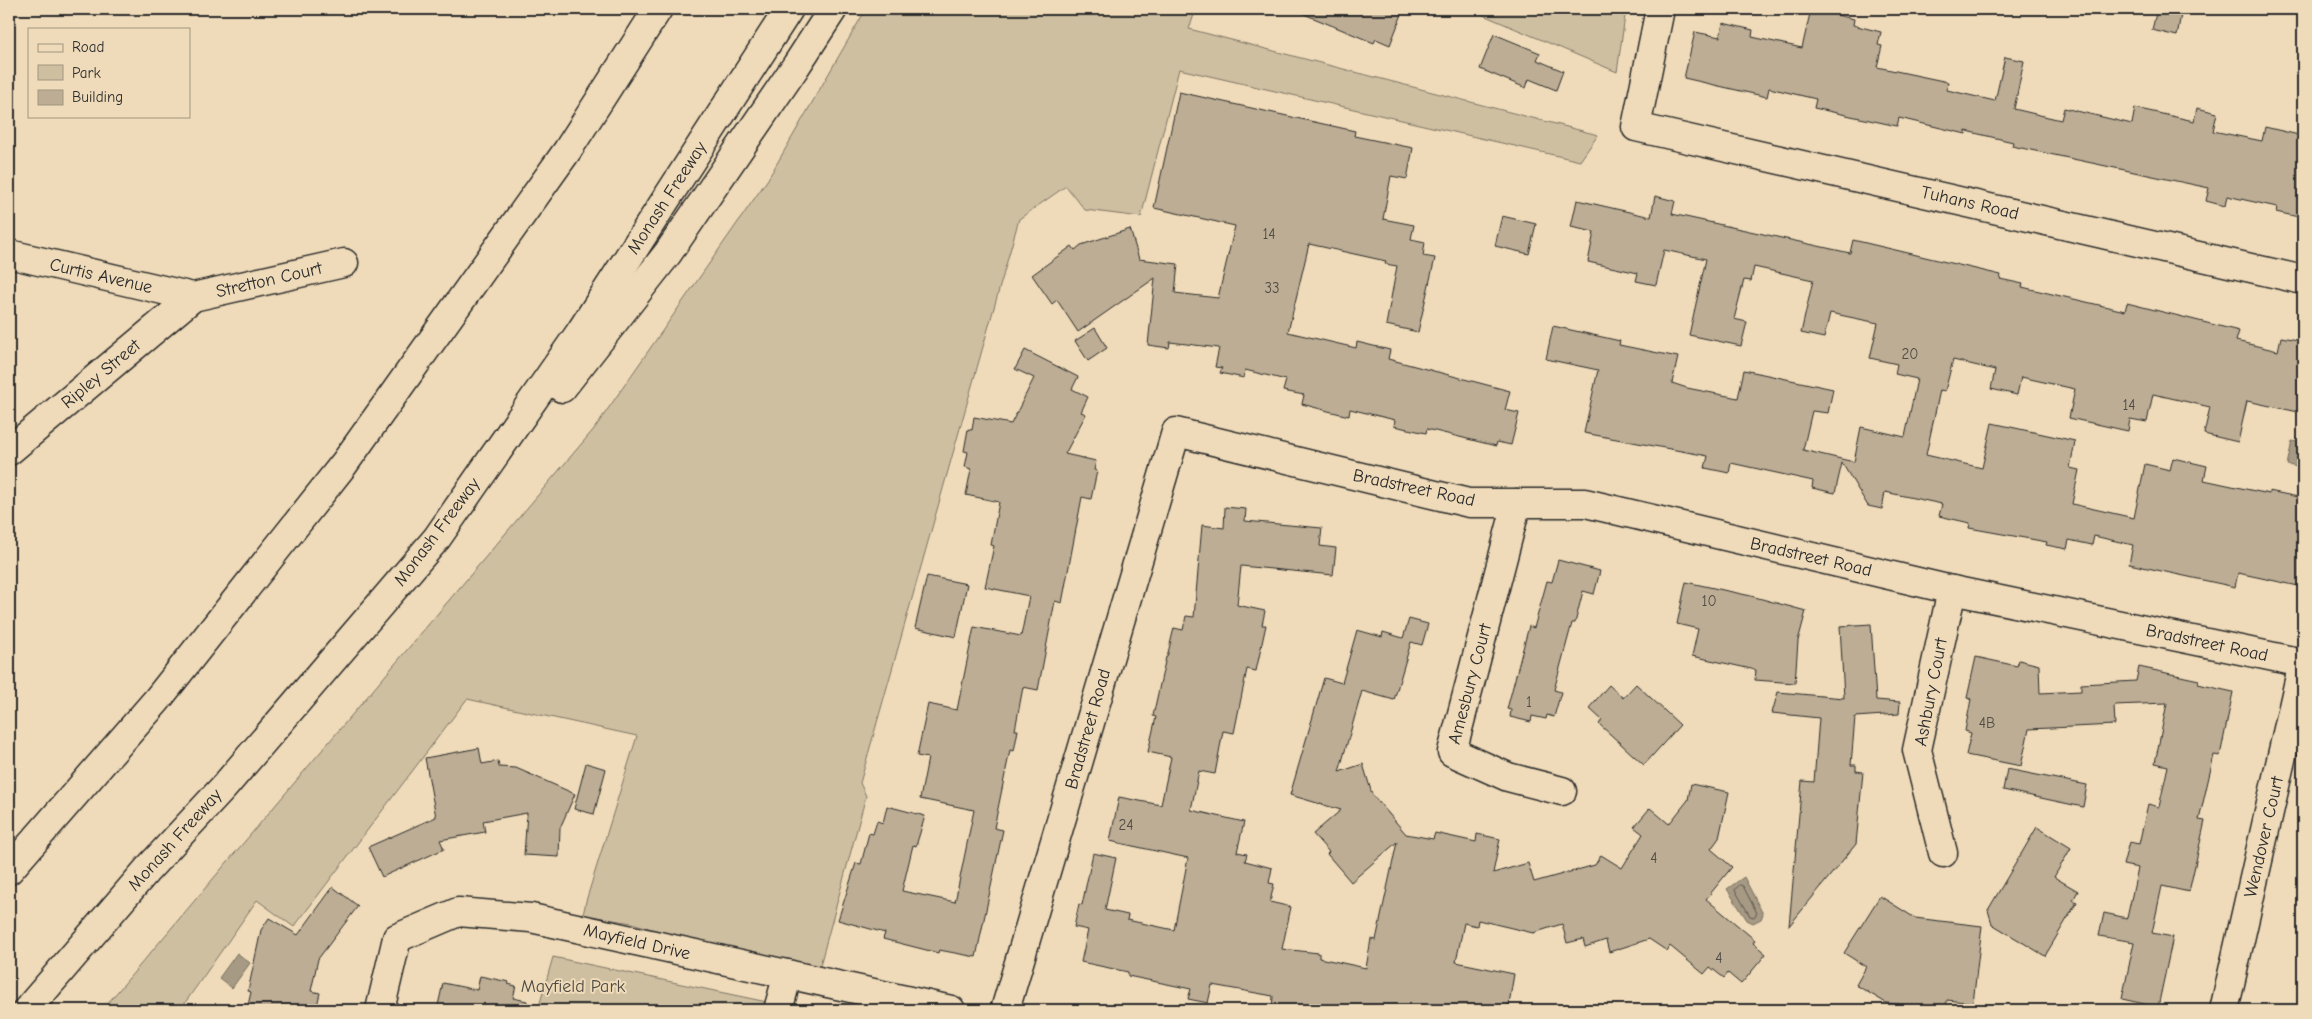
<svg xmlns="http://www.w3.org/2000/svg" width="2312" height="1019" viewBox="0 0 2312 1019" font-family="'Comic Neue',sans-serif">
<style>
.green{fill:#cfbfa1;stroke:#7d7566}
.water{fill:#a79a84;stroke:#756e60}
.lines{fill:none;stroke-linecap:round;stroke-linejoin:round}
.shore{stroke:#5d574f;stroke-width:1}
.building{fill:#bcad94;stroke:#2b2b2b}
.minor-casing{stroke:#2b2b2b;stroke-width:31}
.highway-casing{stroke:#2b2b2b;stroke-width:31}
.minor{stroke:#efdbb9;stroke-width:28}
.highway{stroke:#efdbb9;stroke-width:28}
.labels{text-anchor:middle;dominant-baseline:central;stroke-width:4;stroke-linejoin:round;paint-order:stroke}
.number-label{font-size:15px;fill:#4f4c45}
.street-label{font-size:18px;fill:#2b2b2b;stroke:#efdbb9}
.park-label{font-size:18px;fill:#4c4943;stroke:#efdbb9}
</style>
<rect width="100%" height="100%" fill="#efdbb9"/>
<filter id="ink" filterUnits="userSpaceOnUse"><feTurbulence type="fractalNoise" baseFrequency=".02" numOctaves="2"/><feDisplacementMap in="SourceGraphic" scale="10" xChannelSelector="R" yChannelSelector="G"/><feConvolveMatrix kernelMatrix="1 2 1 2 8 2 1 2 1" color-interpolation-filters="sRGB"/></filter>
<g filter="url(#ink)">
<g class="green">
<path d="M866 9H1196L1189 29 1598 135 1580 161 1179 69 1141 217 1085 210 1066 186 1019 219 860 783 866 796 819 969 695 942 632 923 583 915 586 901 637 736 467 699 294 927 257 900 180 1010H102L594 429 768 179Z"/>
<path d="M1469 9H1626L1617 72Z"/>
<path d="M553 957 805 1010H538Z"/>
</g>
<g class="water">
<path d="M2292 441 2303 443V468L2287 465Z"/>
<path d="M1744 877 1763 914 1761 919 1753 923 1747 920 1727 889Z"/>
<path d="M237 953 250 963 232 988 219 978Z"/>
</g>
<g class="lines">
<path class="shore" d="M1740 885 1743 886 1757 913 1754 917 1750 916 1735 890Z"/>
</g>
<g class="building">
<path d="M1292 9H1404L1390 45 1376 39 1374 43Z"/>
<path d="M1811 9 1854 19 1853 25 1881 32 1878 45 1882 46 1877 67 1948 82 1947 90 1995 101 2005 57 2024 61 2014 109 2061 120 2064 108 2132 124 2135 108 2194 121 2197 108 2217 113 2213 131 2262 141 2265 127 2303 136V218L2276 212 2277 207 2227 196 2225 206 2206 201 2209 188 2012 146 2013 142 1966 131V134L1899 118 1897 126 1814 108 1816 99 1769 88 1767 97 1684 78 1695 32 1720 37 1723 23 1753 30 1752 37 1802 48Z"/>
<path d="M2157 9H2182L2177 36 2152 30Z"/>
<path d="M1494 34 1540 53 1537 60 1563 71 1556 90 1529 79 1526 88 1480 69Z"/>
<path d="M1179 92 1355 131 1354 136 1413 148 1407 179 1391 176 1383 219 1414 225 1411 239 1425 242 1423 256 1435 258 1418 332 1386 325 1397 266 1385 264 1386 261 1309 244 1288 332 1356 348 1357 342 1390 350 1388 359 1510 391 1505 410 1519 413 1511 445 1497 442 1496 446 1427 429 1426 433 1394 426 1395 420 1350 409 1349 416 1328 411 1302 404 1304 395 1283 391 1286 380 1245 370 1244 378 1220 373 1222 368 1215 367 1219 348 1170 342 1169 348 1148 345 1155 278 1078 332 1057 300 1052 304 1032 275 1072 246 1075 250 1081 245 1130 229 1139 259 1178 264 1175 293 1218 298 1235 226 1154 208Z"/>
<path d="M1655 196 1675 201 1672 214 1850 253 1853 240 1887 248 2001 275 2000 279 2023 284 2022 287 2125 311 2127 303 2239 331 2236 341 2278 351 2281 337 2303 341V413L2247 401 2238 442 2204 434 2210 407 2153 394 2147 422 2130 419 2128 431 2069 418 2075 389 2021 377 2017 395 1991 389 1995 370 1953 360 1945 391 1940 390 1926 455 1982 468 1992 423 2075 441 2070 468 2079 470 2072 504 2134 518 2145 464 2170 470 2173 458 2207 466 2204 480 2269 494V491L2303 498V587L2238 573 2235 587 2129 564 2133 545 2094 536 2092 545 2069 540 2067 549 2046 545 2047 542 1969 528 1970 523 1939 516 1942 504 1885 492 1882 509 1868 506 1842 463 1835 493 1812 488 1813 481 1731 463 1729 473 1705 468 1708 456 1584 433 1598 370 1546 359 1553 326 1620 341 1619 345 1678 357 1672 383 1687 388 1738 398 1744 370 1833 389 1828 413 1812 411 1803 450 1854 462 1861 427 1905 437 1917 379 1895 374 1897 364 1870 358 1878 323 1830 313 1824 338 1801 333 1813 280 1754 267 1751 281 1744 280 1734 319 1747 322 1741 346 1689 335 1706 259 1664 250 1656 285 1636 281 1638 273 1588 262 1594 232 1571 227 1577 200 1651 217Z"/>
<path d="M1502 216 1536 224 1529 254 1495 246Z"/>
<path d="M1095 328 1107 348 1088 361 1075 341Z"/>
<path d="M1025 350 1078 377 1072 389 1088 397 1081 412 1086 414 1065 454 1096 461 1094 470 1097 471 1091 499 1082 497 1062 603 1055 601 1038 690 1023 687 1015 730H1018L1014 751 1010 750 994 828 1003 830 976 957 939 950 938 953 883 939 885 933 838 920 856 863 861 864 869 833 873 834 877 821 883 823 887 806 925 816 916 846 913 845 902 891 955 902 974 810 920 799 928 758 917 756 928 704 957 710 974 627 1021 636 1029 596 985 587 994 546 991 545 999 502 966 495 971 469 965 467 968 452 964 451 968 429 972 430 974 417 1011 424 1034 378 1015 369Z"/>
<path d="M1225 507 1246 509 1245 521 1322 528 1320 546 1336 548 1333 575 1241 566 1237 605 1265 611 1262 625H1266L1256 671 1247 669 1234 733 1223 731 1215 774 1199 771 1191 810 1244 822 1237 852 1247 854 1245 861 1272 868 1269 883 1274 884 1270 902 1291 907 1282 949 1319 953V958L1366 968 1371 939 1376 940 1397 842 1351 882 1327 854 1329 852 1313 834 1341 810 1290 795 1324 678 1342 683 1357 630 1382 637 1383 632 1403 638 1409 619 1428 624 1422 645 1411 642 1394 700 1362 691 1339 772 1363 764 1372 794 1406 834 1433 839 1435 833 1476 842 1477 834 1500 839 1493 873 1528 863 1534 882 1595 865 1601 855 1622 868 1643 834 1634 827 1650 808 1669 824 1688 800 1691 784 1729 792 1719 838 1711 849 1732 867 1706 899 1755 940 1753 943 1766 954 1747 977 1741 984 1728 973 1724 978 1710 967 1704 974 1670 946 1667 951 1649 939 1609 952 1606 940 1585 947 1583 939 1567 943 1562 924 1533 933 1478 920 1477 926 1464 923 1456 962 1514 974 1508 1010H1272L1273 996 1212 985 1208 1003 1188 999 1191 989 1128 976V972L1081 962 1088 930 1074 927 1079 904 1082 905 1093 853 1116 858 1105 910 1128 915 1127 920 1174 930 1188 858 1110 841 1119 797 1161 805 1171 757 1148 752 1156 717 1153 716 1166 657H1167L1174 628 1183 630 1186 616 1194 617 1202 525 1224 528Z"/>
<path d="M1558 560 1600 571 1594 594 1583 591 1575 623H1572L1554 690 1561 692 1554 717 1547 715 1546 719 1532 716 1531 722 1510 717 1511 710 1507 709 1529 626 1534 628 1547 581 1552 582Z"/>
<path d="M927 576 967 584 956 637 915 628Z"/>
<path d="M1686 582 1751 596 1806 611 1798 641 1795 683 1755 680 1756 670 1692 656 1698 629 1677 624Z"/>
<path d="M1871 624 1876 700 1900 702 1899 714 1855 717 1851 765H1856V771L1863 772 1856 844 1789 926 1802 781 1814 782 1819 718 1772 713 1778 692 1844 698 1840 626Z"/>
<path d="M1976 657 2017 666 2019 660 2039 665 2040 693 2081 691V684L2136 681 2139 667 2199 680 2198 684 2233 692 2220 756 2214 755 2199 820 2205 821 2189 892 2162 886 2152 933 2173 937 2158 1007 2122 999 2134 942 2099 936 2104 913 2127 918 2138 868 2123 865 2129 842 2139 844 2148 804 2159 807 2168 766 2155 763 2167 703 2114 705 2115 725 2029 729 2021 766 1966 755 1971 733 1965 731 1971 699 1967 698Z"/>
<path d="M1636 684 1680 725 1644 765 1599 724 1602 720 1589 708 1609 685 1623 698Z"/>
<path d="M479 748 482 764 498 761 499 767 516 768 575 794 560 828 559 857 524 855 527 813 483 821 485 832 440 840 444 849 382 877 368 847 436 817 425 758Z"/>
<path d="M586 763 606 769 594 814 574 809Z"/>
<path d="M2007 769 2087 785 2083 807 2003 790Z"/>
<path d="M2037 827 2071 848 2054 877 2078 891 2073 900 2077 902 2045 956 1992 924 1988 910Z"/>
<path d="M333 887 358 906 318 959 311 991 320 993 316 1010H247L251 992 248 991 261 930 269 918 298 935Z"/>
<path d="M1880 896 1915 918 1982 926 1973 1003 1947 1000 1946 1009 1886 1003 1856 985 1866 967 1844 953Z"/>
<path d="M480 976 509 982 508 984 516 986 513 998 527 1001 526 1010H437L443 983 477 990Z"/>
</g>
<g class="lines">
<g class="minor-casing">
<g id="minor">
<path d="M1660 9 1636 127 2303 280"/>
<path d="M9 254 193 297 344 263"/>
<path d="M9 451 193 297"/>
<path d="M1517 503 1452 752 1508 777 1562 791"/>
<path d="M1943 853 1917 750 1952 590"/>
<path d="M380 1010 397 938 458 912 531 918 951 1010"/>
<path d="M778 1010 788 974"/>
<path d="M1005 1010 1176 432 1469 503H1585L1952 590 2303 663"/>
<path d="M2224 1010 2303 663"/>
</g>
</g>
<g class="highway-casing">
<g id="highway">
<path d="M562 388 668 253 796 66 833 9"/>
<path d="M9 870 157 700 344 464 567 151 658 9"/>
<path d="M27 1010 147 870 224 787 437 538 581 331 789 9"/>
</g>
</g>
<use href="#minor" class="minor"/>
<use href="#highway" class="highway"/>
</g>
</g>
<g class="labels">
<g class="number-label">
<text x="1269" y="234">14</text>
<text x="1272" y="288">33</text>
<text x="1910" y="354">20</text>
<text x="2129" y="405">14</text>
<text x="1709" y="601">10</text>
<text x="1529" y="702">1</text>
<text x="1987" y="723">4B</text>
<text x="1126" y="825">24</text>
<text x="1654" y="858">4</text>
<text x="1719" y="958">4</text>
</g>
<g class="street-label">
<text transform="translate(667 198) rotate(-57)">Monash Freeway</text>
<text transform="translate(1970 203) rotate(13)">Tuhans Road</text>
<text transform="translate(101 276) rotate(13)">Curtis Avenue</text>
<text transform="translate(269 280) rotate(-13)">Stretton Court</text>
<text transform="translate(101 374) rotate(-40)">Ripley Street</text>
<text transform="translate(1414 488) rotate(12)">Bradstreet Road</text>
<text transform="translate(437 532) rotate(-53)">Monash Freeway</text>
<text transform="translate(1811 557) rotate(13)">Bradstreet Road</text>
<text transform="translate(2207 643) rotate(12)">Bradstreet Road</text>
<text transform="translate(1470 684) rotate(-75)">Amesbury Court</text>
<text transform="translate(1931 692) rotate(-79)">Ashbury Court</text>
<text transform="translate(1088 729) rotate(-74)">Bradstreet Road</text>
<text transform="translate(2264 837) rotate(-77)">Wendover Court</text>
<text transform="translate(175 840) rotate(-48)">Monash Freeway</text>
<text transform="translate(637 942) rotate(13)">Mayfield Drive</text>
</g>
<g class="park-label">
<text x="573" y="986">Mayfield Park</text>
</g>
</g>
<rect width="2312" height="1019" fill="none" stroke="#efdbb9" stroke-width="30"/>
<rect x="15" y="15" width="2282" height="989" fill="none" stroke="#2b2b2b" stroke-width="2" filter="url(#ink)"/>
<rect x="28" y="28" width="162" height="90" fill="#efdbb9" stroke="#a19580"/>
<rect x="38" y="44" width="25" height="8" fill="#efdbb9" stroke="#a19580"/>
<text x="72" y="52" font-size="15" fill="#2b2b2b">Road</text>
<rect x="38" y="65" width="25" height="15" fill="#cfbfa1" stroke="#a19580"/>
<text x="72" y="78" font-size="15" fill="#2b2b2b">Park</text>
<rect x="38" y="90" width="25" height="15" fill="#bcad94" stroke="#a19580"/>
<text x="72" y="102" font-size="15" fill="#2b2b2b">Building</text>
</svg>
